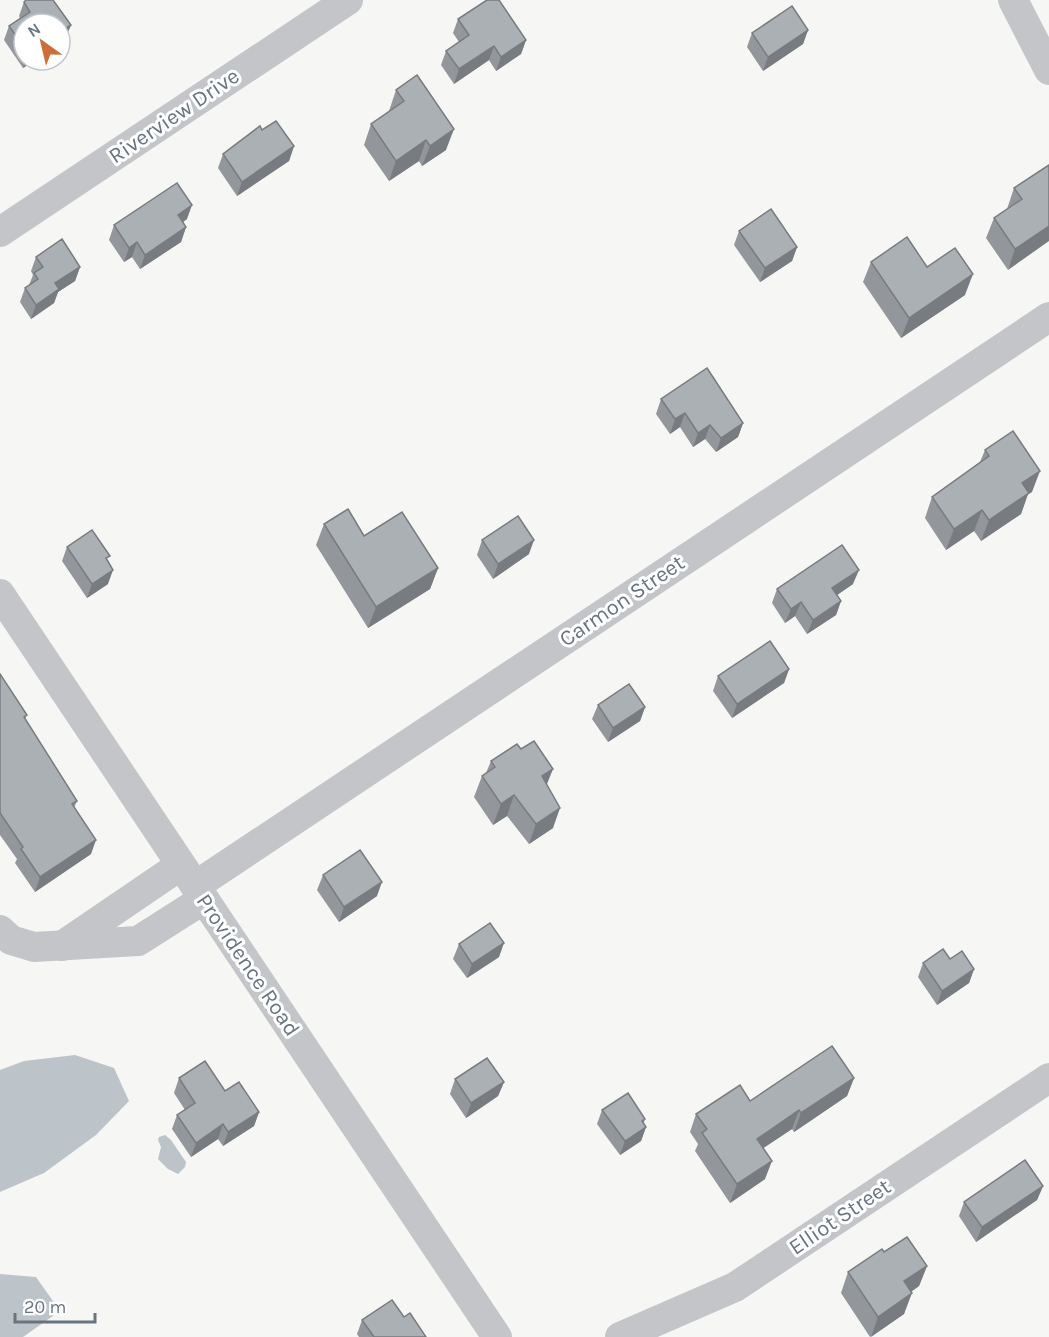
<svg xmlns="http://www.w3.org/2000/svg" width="1049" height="1337" viewBox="0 0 1049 1337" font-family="Karla,sans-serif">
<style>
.water{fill:#bcc4c9}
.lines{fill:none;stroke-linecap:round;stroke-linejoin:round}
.street{stroke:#c3c5c8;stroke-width:30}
.wall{fill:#93979c}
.shaded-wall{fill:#787b7f}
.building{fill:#abb0b5;stroke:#787b7f;stroke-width:1.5}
.labels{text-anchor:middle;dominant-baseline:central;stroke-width:6;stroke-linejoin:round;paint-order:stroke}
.street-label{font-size:22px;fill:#697481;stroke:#fff}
</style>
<rect width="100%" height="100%" fill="#f6f6f4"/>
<g class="water">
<path d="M75 1055 114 1068 129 1101 96 1135 44 1173 0 1192V1070L24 1061Z"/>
<path d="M165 1135 171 1140 186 1162 185 1167 178 1174 168 1169 158 1159 161 1147 158 1140 159 1137Z"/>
<path d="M0 1274 36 1277 60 1311 23 1337H0Z"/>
</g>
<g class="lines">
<g class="street">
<path d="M1013 0 1049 70"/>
<path d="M0 232 348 0"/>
<path d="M0 594 497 1337"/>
<path d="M195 886 1049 317"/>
<path d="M0 930 11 940 34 947 138 941 204 899"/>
<path d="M62 946 181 865"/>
<path d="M620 1337 735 1287 1049 1078"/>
</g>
</g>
<g class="wall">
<path d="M24 2 71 25 65 39 24 24V60H35L23 68 4 40 9 26 20 18 19 16Z"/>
<path d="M458 19 526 40 521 54 496 71 489 60 454 84 441 65 446 51 459 42 453 33Z"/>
<path d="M808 30 803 44 763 71 747 47 752 33Z"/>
<path d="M396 90 446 150 422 166 419 161 389 181 364 145 371 124 389 112V111Z"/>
<path d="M294 146 289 161 237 196 218 168 223 154Z"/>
<path d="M1049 165 1008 270 986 238 994 218 1007 209 1014 188Z"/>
<path d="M187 219 183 222 186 227 181 242 140 269 132 257 124 262 109 240 114 225Z"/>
<path d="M739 231 797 247 792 261 760 282 734 245Z"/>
<path d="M36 257 80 267 75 281 58 292 54 303 31 319 20 302 25 288 29 285 33 275 31 271Z"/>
<path d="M871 262 927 267 965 295 901 338 863 282Z"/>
<path d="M661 399 743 423 738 437 716 452 705 439 693 447 680 427 670 434 656 414Z"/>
<path d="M985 450 1032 492 1028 494 1021 514 981 541 974 531 946 550 925 518 932 497 980 462Z"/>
<path d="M324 524 364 536 438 568 430 589 368 628 316 545Z"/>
<path d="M482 540 529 554 493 579 477 555Z"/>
<path d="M67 547 108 562V584L87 598 62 561Z"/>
<path d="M853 584 837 595 841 601 836 615 807 634 795 616 785 623 772 603 777 589Z"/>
<path d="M789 669 784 683 732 718 713 691 718 676Z"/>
<path d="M0 674 27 715 25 719 77 801 74 808 91 854 35 892 15 863 17 859 0 835Z"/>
<path d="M598 705 645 707 640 721 608 742 592 719Z"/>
<path d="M491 761 547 785 553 828 529 844 507 816 493 825 474 797 482 776 486 773Z"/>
<path d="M323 875 377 896 339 922 317 890Z"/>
<path d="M459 944 499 957 467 978 453 959Z"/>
<path d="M950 959 974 969 969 983 937 1005 918 977 923 963Z"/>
<path d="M179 1078 225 1091 259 1112 254 1126 223 1146 218 1139 191 1157 172 1129 177 1115 185 1110 174 1093Z"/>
<path d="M854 1078 847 1096 794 1132 792 1129 763 1148 765 1179 730 1203 695 1151 698 1144 690 1132 696 1114Z"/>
<path d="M455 1079 504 1082 498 1096 466 1118 450 1094Z"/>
<path d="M602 1110 644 1123 646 1127 641 1141 620 1155 597 1124Z"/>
<path d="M1043 1186 1037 1200 976 1242 959 1216 964 1202Z"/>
<path d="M884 1252 927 1266 919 1286 911 1292 904 1314 870 1337 841 1293 848 1272Z"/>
<path d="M404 1317 426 1337H359L357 1334 362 1320Z"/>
</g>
<g class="shaded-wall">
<path d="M71 25 65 39 60 43V32Z"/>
<path d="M808 30 803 44 763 71 768 57Z"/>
<path d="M526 40 521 54 496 71 501 57Z"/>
<path d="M494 46 489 60 454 84 459 69Z"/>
<path d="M26 60H35L23 68Z"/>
<path d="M454 129 446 150 422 166 430 146Z"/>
<path d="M426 140 419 161 389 181 396 161Z"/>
<path d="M294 146 289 161 237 196 242 182Z"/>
<path d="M192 205 187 219 173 229 178 215Z"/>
<path d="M1049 226V241L1008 270 1015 249Z"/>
<path d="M186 227 181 242 140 269 145 255Z"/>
<path d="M137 242 132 257 124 262 129 248Z"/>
<path d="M797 247 792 261 760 282 765 268Z"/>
<path d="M80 267 75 281 58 292 54 303 31 319 36 305 55 283Z"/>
<path d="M973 274 965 295 901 338 909 318Z"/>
<path d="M685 413 680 427 670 434 675 419Z"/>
<path d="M743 423 738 437 716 452 721 438Z"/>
<path d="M710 425 705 439 693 447 698 433Z"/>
<path d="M1040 471 1032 492 1028 494 1021 514 981 541 989 520 1022 483Z"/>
<path d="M982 510 974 531 946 550 954 529Z"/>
<path d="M534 540 529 554 493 579 498 564Z"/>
<path d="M438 568 430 589 368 628 376 607Z"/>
<path d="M113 570 108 584 87 598 92 584Z"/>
<path d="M859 570 853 584 827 602 832 588Z"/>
<path d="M841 601 836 615 807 634 813 620Z"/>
<path d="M801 602 795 616 785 623 791 609Z"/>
<path d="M789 669 784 683 732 718 737 704Z"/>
<path d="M645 707 640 721 608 742 613 728Z"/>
<path d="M553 769 545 789 542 776Z"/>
<path d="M514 795 507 816 493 825 501 804Z"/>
<path d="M560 808 553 828 529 844 536 824Z"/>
<path d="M96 840 91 854 35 892 40 877Z"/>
<path d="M382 882 377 896 339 922 344 907Z"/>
<path d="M504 943 499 957 467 978 472 964Z"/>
<path d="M974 969 969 983 937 1005 942 991Z"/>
<path d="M854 1078 847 1096 794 1132 801 1113Z"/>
<path d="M504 1082 498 1096 466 1118 471 1103Z"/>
<path d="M799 1110 792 1129 750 1157 757 1139Z"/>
<path d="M259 1112 254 1126 223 1146 228 1132Z"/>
<path d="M645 1119 641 1130 646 1127 641 1141 620 1155 625 1141 642 1121Z"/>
<path d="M223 1124 218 1139 191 1157 196 1143Z"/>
<path d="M772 1161 765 1179 730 1203 737 1184Z"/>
<path d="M1043 1186 1037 1200 976 1242 982 1227Z"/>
<path d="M927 1266 919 1286 896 1302 904 1281Z"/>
<path d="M912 1293 904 1314 871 1337 878 1317Z"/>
</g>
<g class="building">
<path d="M26 0H53L71 25 60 32V24H24V47L9 26 30 12 24 2Z"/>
<path d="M487 0H499L526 40 501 57 494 46 459 69 446 51 469 35 458 19Z"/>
<path d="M792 6 808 30 768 57 752 33Z"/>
<path d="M417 75 454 129 430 146 426 140 396 161 371 124 404 101 396 90Z"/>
<path d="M276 121 294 146 242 182 223 154 260 126 262 130Z"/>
<path d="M1049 165V226L1015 249 994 218 1022 199 1014 188Z"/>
<path d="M177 183 192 205 178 215 186 227 145 255 137 242 129 248 114 225Z"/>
<path d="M771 209 797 247 765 268 739 231Z"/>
<path d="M907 237 927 267 955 248 973 274 909 318 871 262Z"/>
<path d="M62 239 80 267 55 283 59 289 36 305 25 288 38 279 34 273 43 267 36 257Z"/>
<path d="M707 368 743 423 721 438 710 425 698 433 685 413 675 419 661 399Z"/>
<path d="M1013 431 1040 471 1022 483 1029 493 989 520 982 510 954 529 932 497 989 456 985 450Z"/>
<path d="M348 509 364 536 402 512 438 568 376 607 324 524Z"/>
<path d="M518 516 534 540 498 564 482 540Z"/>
<path d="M92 530 110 556 106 558 113 570 92 584 67 547Z"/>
<path d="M842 545 859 570 832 588 841 601 813 620 801 602 791 609 777 589Z"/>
<path d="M770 641 789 669 737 704 718 676Z"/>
<path d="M0 674 27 715 24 717 77 801 72 804 96 840 40 877 21 849 23 847 0 813Z"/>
<path d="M629 684 645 707 613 728 598 705Z"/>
<path d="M534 741 553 769 542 776 560 808 536 824 514 795 501 804 482 776 495 767 491 761 517 744 521 749Z"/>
<path d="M360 850 382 882 344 907 323 875Z"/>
<path d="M490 923 504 943 472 964 459 944Z"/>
<path d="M943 949 950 959 962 951 974 969 942 991 923 963Z"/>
<path d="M832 1046 854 1078 801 1113 799 1110 757 1139 772 1161 737 1184 702 1133 707 1129 696 1114 740 1085 750 1101Z"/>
<path d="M487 1058 504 1082 471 1103 455 1079Z"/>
<path d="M205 1061 225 1091 239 1082 259 1112 228 1132 223 1124 196 1143 177 1115 195 1103 179 1078Z"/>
<path d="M628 1093 645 1119 642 1121 646 1127 625 1141 602 1110Z"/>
<path d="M1025 1160 1043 1186 982 1227 964 1202Z"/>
<path d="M907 1237 927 1266 904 1281 912 1293 878 1317 848 1272 882 1249 884 1252Z"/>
<path d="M392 1300 404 1317 410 1313 426 1337H374L362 1320Z"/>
</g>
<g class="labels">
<g class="street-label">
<text transform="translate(174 116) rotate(-34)">Riverview Drive</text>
<text transform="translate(622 601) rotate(-34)">Carmon Street</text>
<text transform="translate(248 965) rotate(56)">Providence Road</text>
<text transform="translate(840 1217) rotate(-34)">Elliot Street</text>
</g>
</g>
<g transform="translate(42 42) rotate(326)"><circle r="28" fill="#ffffff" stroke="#c3c7cd" stroke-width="1.5"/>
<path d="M0-4.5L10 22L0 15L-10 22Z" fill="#cf6d3a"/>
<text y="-9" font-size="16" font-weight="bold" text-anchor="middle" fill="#697481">N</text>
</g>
<path d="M15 1313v9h80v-9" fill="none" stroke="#697481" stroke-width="3"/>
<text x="24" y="1313" font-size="18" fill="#697481" stroke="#ffffff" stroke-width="4.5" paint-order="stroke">20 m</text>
</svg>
